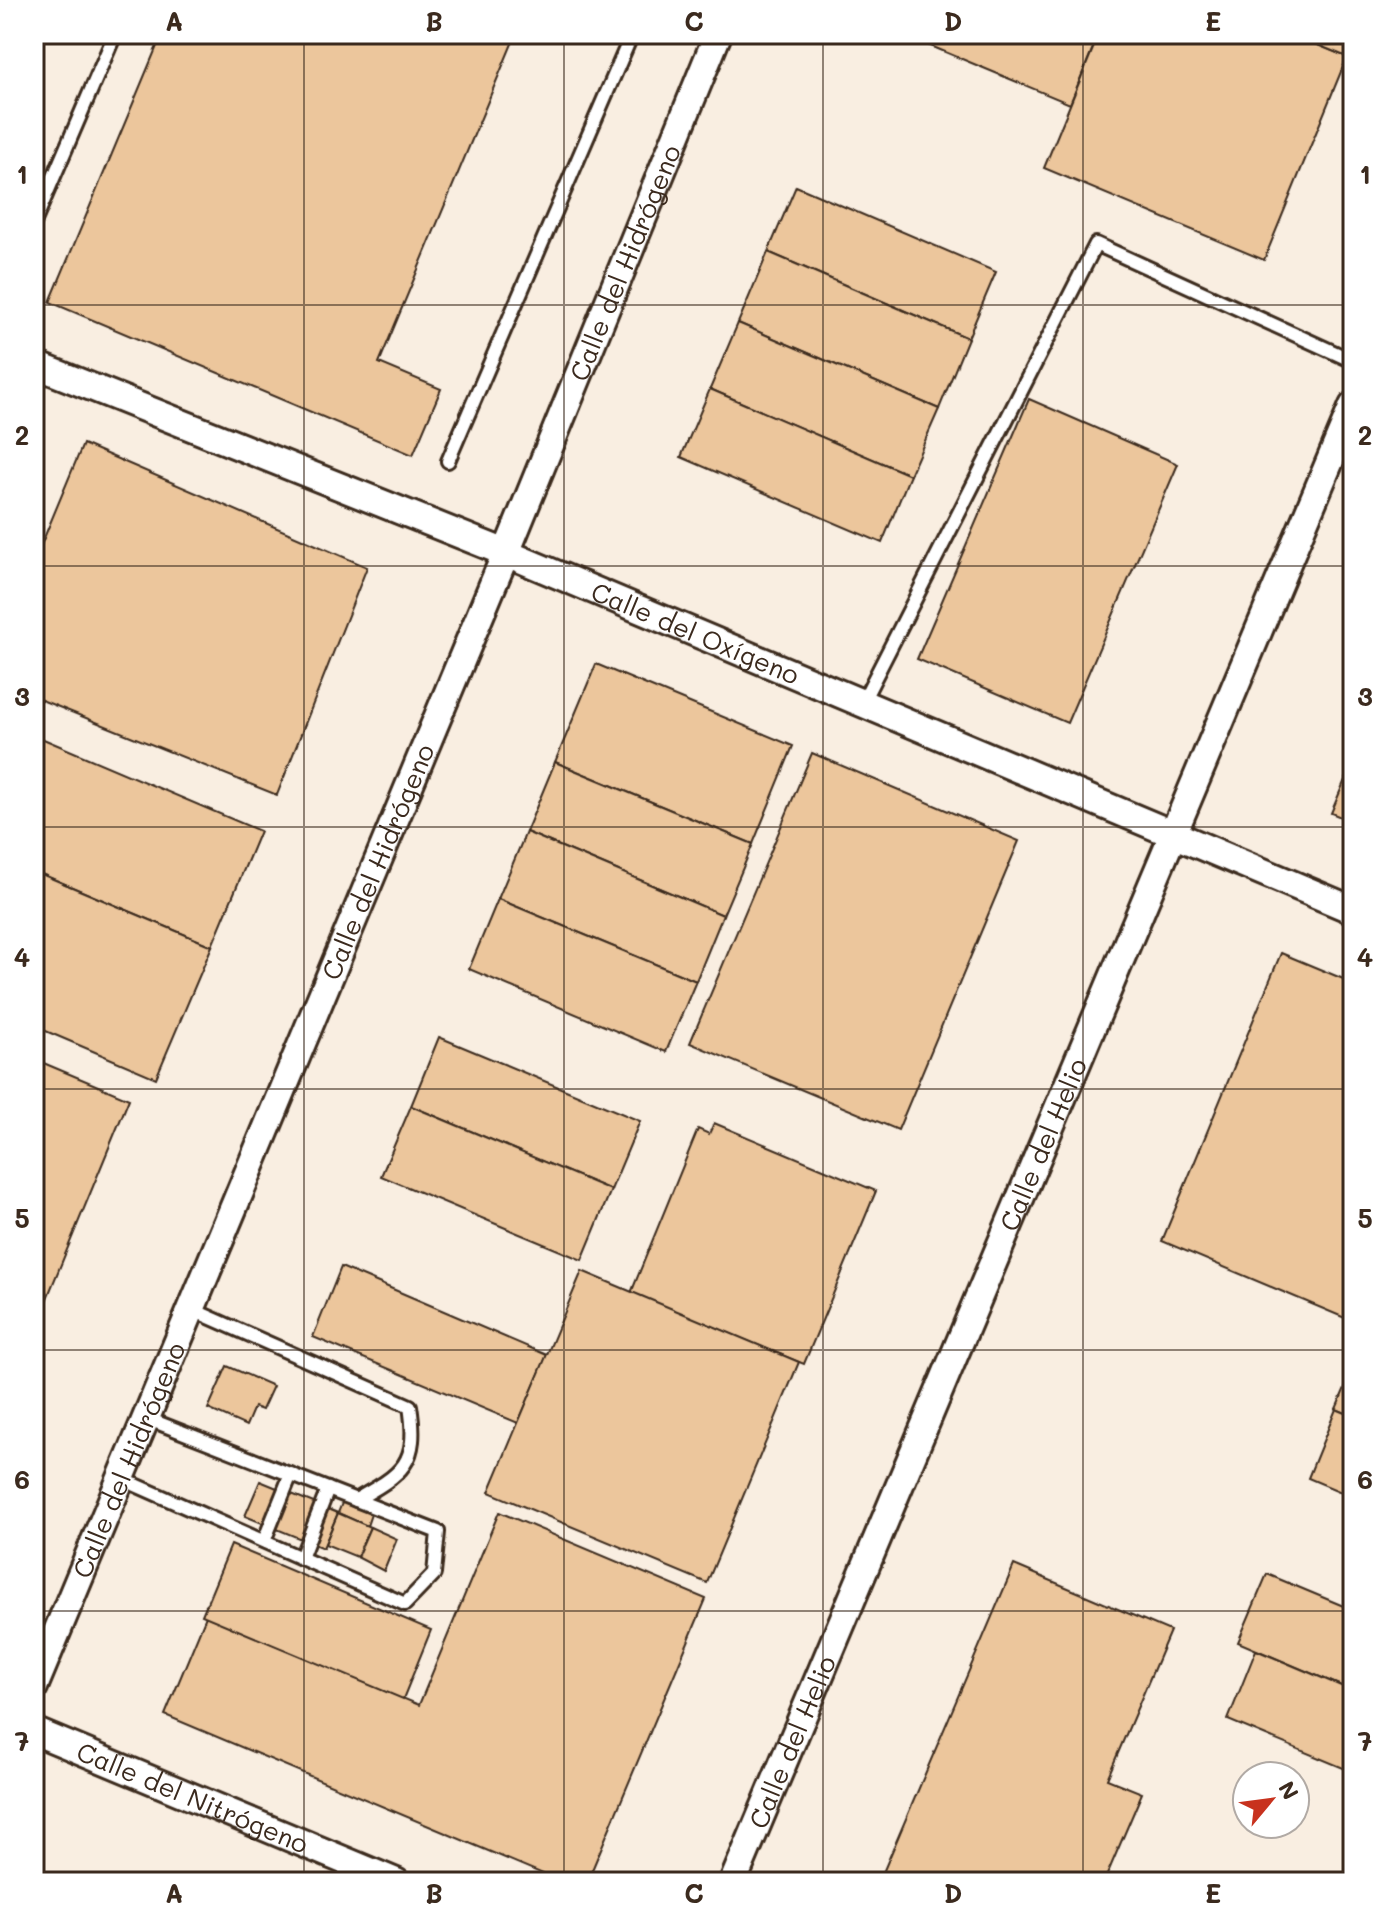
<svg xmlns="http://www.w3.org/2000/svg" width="1387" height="1916" viewBox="0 0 1387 1916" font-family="Mali,sans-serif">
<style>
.building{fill:#ecc69c;stroke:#3b2a1e;stroke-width:2}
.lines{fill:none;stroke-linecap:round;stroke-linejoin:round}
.lane-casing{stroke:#3b2a1e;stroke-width:18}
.street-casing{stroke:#3b2a1e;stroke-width:32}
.lane{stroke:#fff;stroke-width:12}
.street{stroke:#fff;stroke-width:26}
.grid{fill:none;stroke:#3b2a1e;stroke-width:2;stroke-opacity:0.55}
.labels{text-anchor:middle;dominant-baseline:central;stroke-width:8;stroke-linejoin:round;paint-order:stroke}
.street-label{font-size:26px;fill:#3b2a1e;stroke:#fff}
.neatline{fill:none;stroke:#3b2a1e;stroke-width:3}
.grid-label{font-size:26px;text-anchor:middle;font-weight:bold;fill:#3b2a1e}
</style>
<rect width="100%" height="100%" fill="#f9eee1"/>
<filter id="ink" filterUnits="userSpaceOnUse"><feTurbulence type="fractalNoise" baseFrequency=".0125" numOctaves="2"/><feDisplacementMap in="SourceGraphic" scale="16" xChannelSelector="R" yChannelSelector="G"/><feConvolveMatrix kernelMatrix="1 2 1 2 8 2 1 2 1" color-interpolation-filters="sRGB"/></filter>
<g filter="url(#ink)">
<g class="building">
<path d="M162 34H516L379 363 441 389 413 455 50 302Z"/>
<path d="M902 34H1088L1097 38 1070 104Z"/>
<path d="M1099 34H1291L1347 57 1264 260 1044 168Z"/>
<path d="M1291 34H1353V44L1347 57Z"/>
<path d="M796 186 996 272 968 338 768 252Z"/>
<path d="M768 252 968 338 939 409 738 323Z"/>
<path d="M738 323 939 409 910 475 710 389Z"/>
<path d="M710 389 910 475 882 543 681 457Z"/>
<path d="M1029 399 1178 464 1067 723 917 659Z"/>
<path d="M83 444 367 567 277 795 34 697V562Z"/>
<path d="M596 664 793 746 753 844 555 762Z"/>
<path d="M34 735 260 831 212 946 34 871Z"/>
<path d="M812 753 1019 841 898 1130 690 1043Z"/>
<path d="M1353 761V822L1331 813Z"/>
<path d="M555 762 753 844 723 915 526 832Z"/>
<path d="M526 832 723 915 696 981 498 899Z"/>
<path d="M34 871 212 946 156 1078 34 1026Z"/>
<path d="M498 899 696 981 666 1052 469 969Z"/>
<path d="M1281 953 1353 983 1352 1321 1162 1241Z"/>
<path d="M439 1037 640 1121 611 1190 411 1106Z"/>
<path d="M34 1059 129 1099 34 1330Z"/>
<path d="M411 1106 611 1190 582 1260 381 1176Z"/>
<path d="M714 1123 876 1191 804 1364 631 1293 698 1129 709 1134Z"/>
<path d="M341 1267 547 1355 518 1423 313 1337Z"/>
<path d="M582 1271 799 1362 707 1583 489 1492Z"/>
<path d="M227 1366 273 1386 262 1410 254 1407 246 1426 208 1409Z"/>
<path d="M1353 1369V1416L1336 1409Z"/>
<path d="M1336 1409 1353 1416V1497L1308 1478Z"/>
<path d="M260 1481 338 1513 323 1548 245 1516Z"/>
<path d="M344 1498 372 1511 367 1526 338 1513Z"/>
<path d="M499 1512 706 1599 587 1882H562L165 1715 206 1616 419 1705Z"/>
<path d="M338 1513 370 1527 357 1557 325 1544Z"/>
<path d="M370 1527 397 1539 384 1571 357 1557Z"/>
<path d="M231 1545 431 1630 403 1699 202 1615Z"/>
<path d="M1014 1565 1170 1631 1107 1779 1142 1793 1104 1882H879Z"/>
<path d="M1267 1574 1353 1610V1691L1238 1642Z"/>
<path d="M1256 1650 1353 1691V1772L1228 1720Z"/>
</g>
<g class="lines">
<g class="lane-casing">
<g id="lane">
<path d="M34 223 115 34"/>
<path d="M448 461 632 34"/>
<path d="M862 703 1096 244 1353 361"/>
<path d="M191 1309 410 1406C419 1464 403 1473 356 1500"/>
<path d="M120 1478 405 1604 434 1574 438 1532 146 1418"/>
<path d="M264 1541 291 1474"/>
<path d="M301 1558 328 1489"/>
</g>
</g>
<g class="street-casing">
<g id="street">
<path id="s1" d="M34 364 506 553 1353 910"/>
<path id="s2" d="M34 1687 506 553 718 34"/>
<path id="s3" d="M34 1731 396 1882"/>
<path id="s4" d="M733 1882 1353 406"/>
</g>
</g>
<use href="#lane" class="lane"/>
<use href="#street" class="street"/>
</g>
</g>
<path class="grid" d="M304 34V1882M564 34V1882M823 34V1882M1083 34V1882M34 305H1353M34 566H1353M34 827H1353M34 1089H1353M34 1350H1353M34 1611H1353"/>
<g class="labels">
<g class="street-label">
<text stroke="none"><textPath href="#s2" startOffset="1542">Calle del Hidrógeno</textPath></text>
<text stroke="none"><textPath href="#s1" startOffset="714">Calle del Oxígeno</textPath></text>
<text stroke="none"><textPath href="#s2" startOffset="894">Calle del Hidrógeno</textPath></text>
<text stroke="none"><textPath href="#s4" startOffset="800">Calle del Helio</textPath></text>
<text stroke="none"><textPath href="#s2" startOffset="246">Calle del Hidrógeno</textPath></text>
<text stroke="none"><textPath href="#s4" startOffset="152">Calle del Helio</textPath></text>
<text stroke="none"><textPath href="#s3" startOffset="172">Calle del Nitrógeno</textPath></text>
</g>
</g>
<rect width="1387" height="1916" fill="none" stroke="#fff" stroke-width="88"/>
<g transform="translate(1271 1800) rotate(61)"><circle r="38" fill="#ffffff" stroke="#b1aaa5" stroke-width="2"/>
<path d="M0-6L14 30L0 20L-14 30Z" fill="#c8321e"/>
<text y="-12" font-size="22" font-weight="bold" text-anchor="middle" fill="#3b2a1e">N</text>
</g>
<rect x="44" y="44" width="1299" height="1828" class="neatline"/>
<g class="grid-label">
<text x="174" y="31">A</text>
<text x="434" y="31">B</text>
<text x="694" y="31">C</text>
<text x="953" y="31">D</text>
<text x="1213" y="31">E</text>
<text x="22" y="184">1</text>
<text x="1365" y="184">1</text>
<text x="22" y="445">2</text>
<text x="1365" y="445">2</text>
<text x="22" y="706">3</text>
<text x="1365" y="706">3</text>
<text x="22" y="967">4</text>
<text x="1365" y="967">4</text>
<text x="22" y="1228">5</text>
<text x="1365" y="1228">5</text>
<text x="22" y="1489">6</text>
<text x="1365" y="1489">6</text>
<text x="22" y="1751">7</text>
<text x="1365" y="1751">7</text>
<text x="174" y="1903">A</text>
<text x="434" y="1903">B</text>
<text x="694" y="1903">C</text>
<text x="953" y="1903">D</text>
<text x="1213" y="1903">E</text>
</g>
</svg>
